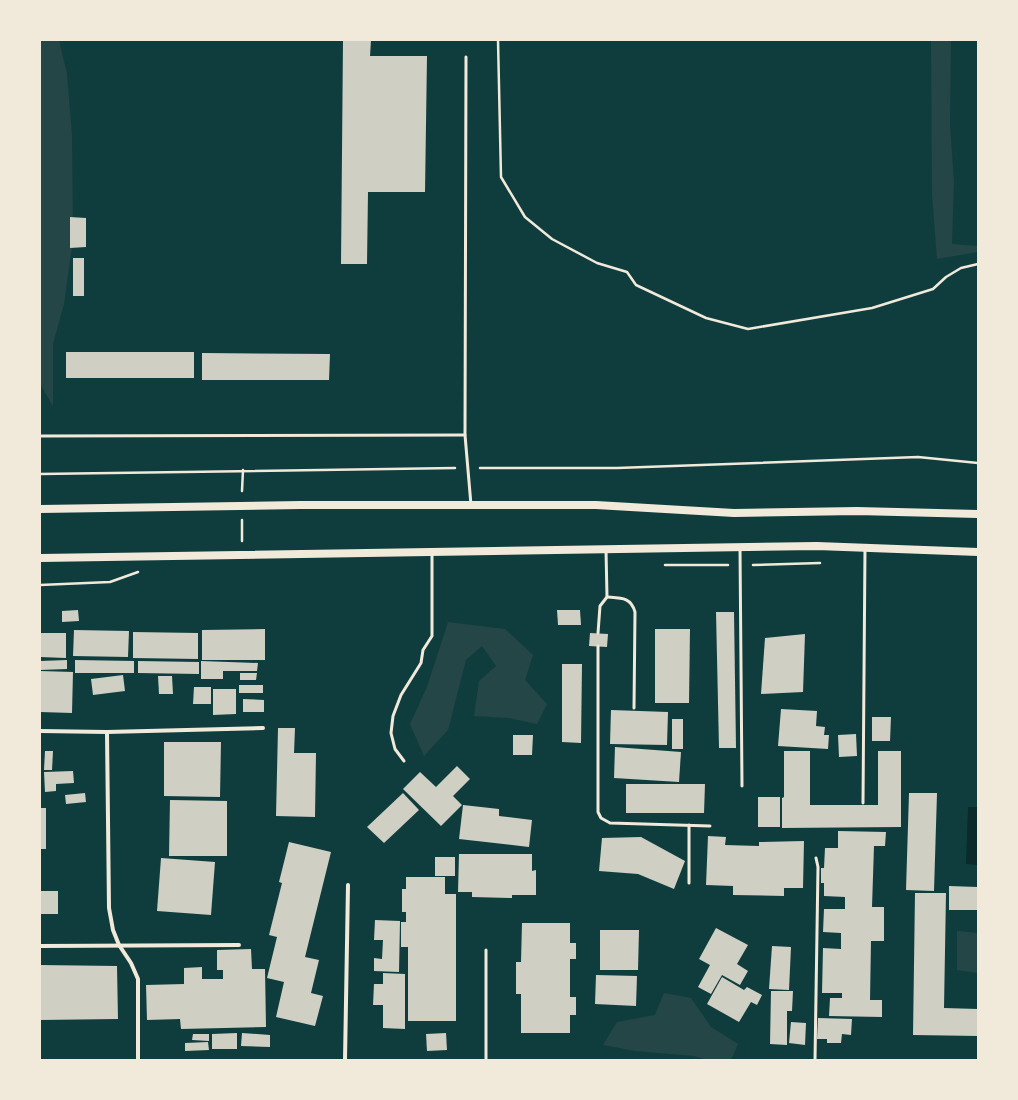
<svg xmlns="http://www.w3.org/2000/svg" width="1018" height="1100" viewBox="0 0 1018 1100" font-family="'Noto Sans',sans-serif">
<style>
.green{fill:#244646}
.water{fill:#0a2a2b}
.building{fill:#cfcfc3}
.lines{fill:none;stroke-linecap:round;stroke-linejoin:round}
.path{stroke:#f1e9da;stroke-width:2.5}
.service{stroke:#f1e9da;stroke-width:3}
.minor{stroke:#f1e9da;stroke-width:4}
.secondary{stroke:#f1e9da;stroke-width:8}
</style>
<rect width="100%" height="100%" fill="#0f3d3e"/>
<g class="green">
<path d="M40 40H59L67 74 72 135 73 239 64 304 53 344V406L40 384Z"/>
<path d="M931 40H951L950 124 954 182 952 244 978 246V252L937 259 932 194Z"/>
<path d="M448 622 505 629 533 655 525 680 547 704 537 724 509 718 474 716 479 681 496 666 482 646 466 660 448 730 424 756 410 724 427 687Z"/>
<path d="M957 931 978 933V973L957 970Z"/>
<path d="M664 993 691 998 711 1027 738 1044 731 1060H707L694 1056 635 1051 603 1045 617 1022 655 1015Z"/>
</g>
<path class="water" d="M968 807H978V865L966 864Z"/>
<g class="building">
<path d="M343 40H371L370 56H427L425 192H368L367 264H341Z"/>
<path d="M70 217 86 218V247L70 248Z"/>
<rect x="73" y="258" width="11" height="38"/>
<rect x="66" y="352" width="128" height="26"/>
<path d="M202 353 330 354 329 380H202Z"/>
<path d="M78 610 79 621 62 622V611Z"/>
<path d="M557 610H580L581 625H558Z"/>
<path d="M716 612H734L736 748H719Z"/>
<path d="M265 629V660H202V630Z"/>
<path d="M655 629H690L689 703H655Z"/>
<path d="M74 630 129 631 128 657 73 656Z"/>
<path d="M133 632 198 633V659L133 658Z"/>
<path d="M40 633H66V658L40 657Z"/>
<path d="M590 633 608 634 607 647 589 646Z"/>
<path d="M805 634 803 692 761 694 765 638Z"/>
<path d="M67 660V669L40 670V661Z"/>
<path d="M75 660 134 661V673H75Z"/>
<path d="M138 661 199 662V674L138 673Z"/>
<path d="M201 661 258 663 257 671H223V679H201Z"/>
<path d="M562 664H582L581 743 562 742Z"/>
<path d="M40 671 73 672 72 713 40 712Z"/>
<path d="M240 673H257L256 680H240Z"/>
<path d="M123 675 125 691 93 695 91 679Z"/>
<path d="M158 676H172L173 694H159Z"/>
<rect x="239" y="685" width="24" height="8"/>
<path d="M194 687H211V704H193Z"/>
<path d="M213 689H236V714L213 715Z"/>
<path d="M243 699 264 700V712H243Z"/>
<path d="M781 709 817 711 816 726 825 727 824 735H829L828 749 778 746Z"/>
<path d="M611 710 668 712 667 745 610 744Z"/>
<path d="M872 717H891L890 741H872Z"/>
<rect x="672" y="719" width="11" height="30"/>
<path d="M278 728H295L294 753H316L315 817 276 816Z"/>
<path d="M856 734 857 756 839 757 838 735Z"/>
<path d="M513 735H533L532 755H513Z"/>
<path d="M164 742H221L220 797 164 796Z"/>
<path d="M615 747 681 752 679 782 614 778Z"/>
<path d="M45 751H53L52 770H44Z"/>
<path d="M784 751H810V805H878V751H901V827L782 828V798L784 797Z"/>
<path d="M457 766 470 779 453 796 462 805 441 826 403 789 420 772 436 787Z"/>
<path d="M73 771 74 783 56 784V791L45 792 44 772Z"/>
<path d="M626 784H705L704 813H626Z"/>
<path d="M85 793 86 802 66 804 65 795Z"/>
<path d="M403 793 419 810 384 843 367 827Z"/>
<path d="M909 793H937L934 891 906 890Z"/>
<rect x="758" y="797" width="22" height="30"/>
<path d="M170 800 227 801V856H169Z"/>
<path d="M463 805 499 809V816L532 820 529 847 459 839Z"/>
<rect x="40" y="808" width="6" height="41"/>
<path d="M838 831 886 832 885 846H874L872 907H884V941H871L870 1000H882V1017L829 1016 830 998H842V993H822L823 948 841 949V933L823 932 824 909H845V897L824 896V883H821V868H824L825 848H838Z"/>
<path d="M708 836 726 837 725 845 759 846V842L804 841 803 888H784V896L733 895V886L706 885Z"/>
<path d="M641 837 685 861 674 889 638 874 599 871 602 838Z"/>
<path d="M289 842 331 852 305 957 319 960 311 993 323 996 315 1026 276 1017 284 982 267 978 277 937 269 935 282 883 279 882Z"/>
<path d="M459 854H532V871L536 870V895H512V898L472 897V892H458Z"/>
<rect x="435" y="857" width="20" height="19"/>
<path d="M161 858 215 862 211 915 157 911Z"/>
<path d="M406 877H445V894H456V1021H408V947H401V922H406V912H402V889H406Z"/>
<path d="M949 886 978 887V910H949Z"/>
<rect x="40" y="891" width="18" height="23"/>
<path d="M915 893H946L944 1008 978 1009V1036L913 1035Z"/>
<path d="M375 920 400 921 399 972 374 971V958L382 959 383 940H374Z"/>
<path d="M522 923H570V943H576V959H570V997H576V1015H570V1033H521V994H516V962H521Z"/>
<path d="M716 928 748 945 737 964 748 971 740 985 722 975 711 994 698 987 710 965 699 959Z"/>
<path d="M600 930H639L638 970H600Z"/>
<path d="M772 946 791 947 789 990 769 989Z"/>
<path d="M251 949 252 969H265L266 1027 181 1029 180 1019 147 1020 146 985 184 984V968L202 967V979H223V970H217V950Z"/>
<path d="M40 965 117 966 118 1019 40 1020Z"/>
<path d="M383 973 405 974V1029L383 1028V1005H373L374 984H383Z"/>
<path d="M596 975 637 976 636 1006 595 1004Z"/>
<path d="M722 977 744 990 747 987 762 995 757 1005 751 1002 739 1022 707 1004Z"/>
<path d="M771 991H793L792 1011H787V1045L770 1044Z"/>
<path d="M818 1018 852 1019 851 1035 842 1034 841 1043H827V1039H817Z"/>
<path d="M791 1022 806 1023 805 1045 789 1043Z"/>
<path d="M237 1033V1049H212V1034Z"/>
<path d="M242 1033 270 1035V1047L241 1046Z"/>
<path d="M446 1033 447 1050 427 1051 426 1034Z"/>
<path d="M193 1034H209V1041L192 1040Z"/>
<path d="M208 1042 209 1050 185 1051V1043Z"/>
</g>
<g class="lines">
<g class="path">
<path d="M498 40 501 177 525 217 552 239 597 263 627 272 636 285 706 318 748 329 872 308 933 289 946 277 961 268 978 264"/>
<path d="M480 468H617L918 457 978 463"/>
<path d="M40 474 455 468"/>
<path d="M242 491 243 470"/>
<path d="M242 520V541"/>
<path d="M665 565H728"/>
<path d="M753 565 820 563"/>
<path d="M40 585 110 582 138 572"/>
</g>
<g class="service">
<path d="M466 57 465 435 471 505"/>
<path d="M40 436 465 435"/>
<path d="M740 548 742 786"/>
<path d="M607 597C621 598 631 597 635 612L634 708"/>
<path d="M598 633 600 606 607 597 606 550"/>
<path d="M598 646V812L601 818 610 823 710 826"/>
<path d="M404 761 395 749 391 733 393 716 401 695 421 663 423 650 432 636V552"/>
<path d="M863 803 865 548"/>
<path d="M689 883V825"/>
<path d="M486 1060V950"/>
<path d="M815 1060 818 867 816 858"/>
</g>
<g class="minor">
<path d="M40 731 107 732 263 728"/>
<path d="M107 732 109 908 113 930 119 945 131 963 138 979V1060"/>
<path d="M40 946 239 945"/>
<path d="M345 1060 348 885"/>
</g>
<g class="secondary">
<path d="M40 509 301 505H596L734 513 857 511 978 514"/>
<path d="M40 558 817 546 978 552"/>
</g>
</g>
<rect width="1018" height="1100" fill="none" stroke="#f1e9da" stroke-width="82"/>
</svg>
